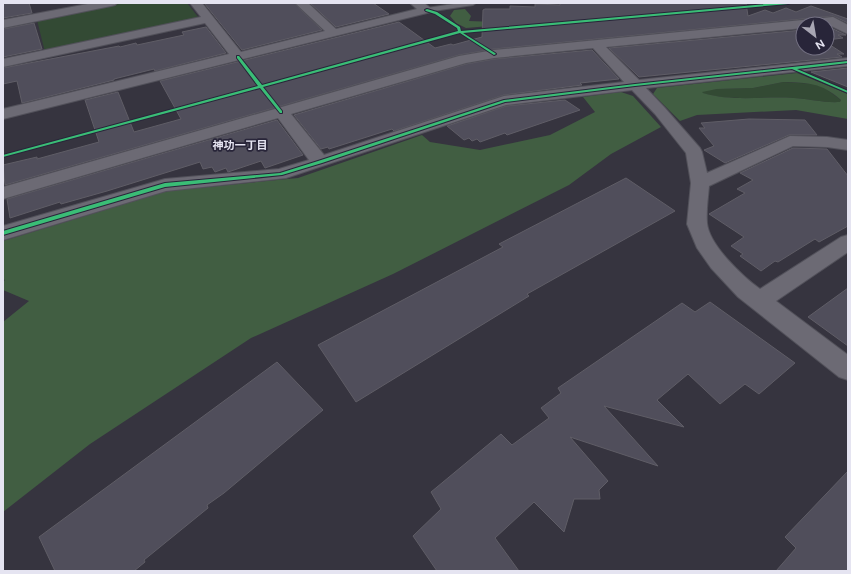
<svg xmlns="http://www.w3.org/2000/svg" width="851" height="574" viewBox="0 0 851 574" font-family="Figtree,'Noto Sans JP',sans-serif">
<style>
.green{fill:#334a34}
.forest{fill:#415e42;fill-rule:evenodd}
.building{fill:#504e5b;stroke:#5f5d66}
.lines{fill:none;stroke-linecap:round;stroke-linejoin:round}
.lane-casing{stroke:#52515a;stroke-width:2}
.street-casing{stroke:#52515a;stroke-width:2}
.lane{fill:#6c6a74;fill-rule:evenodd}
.street{fill:#6c6a74;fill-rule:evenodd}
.cycleway-casing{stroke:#282539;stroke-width:2}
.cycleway{fill:#3abd76;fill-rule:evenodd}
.labels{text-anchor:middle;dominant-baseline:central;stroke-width:3.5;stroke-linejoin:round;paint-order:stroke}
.far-neighbourhood-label{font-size:11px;font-weight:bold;fill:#e5e4f1;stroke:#282539}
</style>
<rect width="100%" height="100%" fill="#36343f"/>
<g class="green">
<path d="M124 3H187L198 17 192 20 45 52 37 20Z"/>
<path d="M783 82 816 84 826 89 841 100 840 102C824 103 810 99 794 98 763 96 733 102 702 93L701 91 717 89 753 88Z"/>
</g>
<g class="forest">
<path d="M694 3H758L466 28 456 23 450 16 454 10 465 9 471 16 469 21 496 22Z"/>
<path d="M797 73 848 94V119L796 110 697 115 680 121 653 94 657 88ZM783 82C809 83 820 82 841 100L840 102C824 103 810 99 794 98 763 96 733 102 703 93L702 92 717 89 753 88Z"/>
<path d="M621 92 633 96 661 127 611 154 569 185 393 274 251 338 90 444 3 512V322L29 301 3 290V282L5 280 3 279V241L167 191 298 178 422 135 430 142 480 150 550 135 595 112 583 97Z"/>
</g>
<g class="building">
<path d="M3 3H29L32 13 3 18Z"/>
<path d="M204 3H294L322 30 242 50Z"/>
<path d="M310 3H373L389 14 336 27Z"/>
<path d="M560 3H746L748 16 765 10 773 13 786 8 796 12 811 6 848 19V23L833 16 494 49 459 55 5 185 3 165 37 157V159L99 142 85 100 118 92 134 132 181 119 160 81 399 22 435 48 451 44 453 45 482 37 483 10 485 9H510V6L535 7V4L560 5Z"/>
<path d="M34 23 42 49 3 57V29Z"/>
<path d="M827 26 846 35H838L843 38 827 40Z"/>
<path d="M206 27 226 53 155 71 154 69 114 79V80L22 103 17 81 3 84V68L119 46 120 47 136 43 137 45 184 35 182 32Z"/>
<path d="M803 30V48H827V43L844 54H837L842 57 639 77 609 48Z"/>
<path d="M592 50 619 79 580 83 582 85 504 95 394 131 392 129 329 149 328 147 321 149 294 115 466 64 494 59Z"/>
<path d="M848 68V87L811 72Z"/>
<path d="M565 100 580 110 507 135 505 133 480 142 477 139 472 141 469 138 464 140 447 126 506 106Z"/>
<path d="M749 119 805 120 817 135H789L725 163 704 150 714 146 699 128H705L701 123Z"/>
<path d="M277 120 303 155 265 168 261 161 228 172 226 168 215 172 212 167 203 169 200 162 107 191 61 204 60 202 10 218 7 199Z"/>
<path d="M793 148 827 149 848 176V226L819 242 815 239 778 262 775 261 761 271 740 256 743 254 731 246 744 237 709 214 745 193 737 189 753 180 740 173Z"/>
<path d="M626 178 675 211 527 294 529 296 356 402 318 345 503 247 499 244Z"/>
<path d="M848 288V346L808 317Z"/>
<path d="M710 302 795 363 759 394 745 384 720 404 688 374 657 400 684 427 604 406 658 466 570 437 608 481 599 490 600 499H574L564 532 534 502 495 538 519 571H437L413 536 441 509 431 492 501 434 512 445 549 418 541 408 561 393 558 388 682 303 695 312Z"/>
<path d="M277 362 323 410 224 493 207 505 208 508 144 560 145 562 134 571H55L39 537Z"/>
<path d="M848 471V571H776L796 548 785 537Z"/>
</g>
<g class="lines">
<g class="lane-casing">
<path id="lane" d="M460 3H476L473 5 427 12 424 10 427 8Z"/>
</g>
<g class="street-casing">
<g id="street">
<path d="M93 3H117L115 5 111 6 3 28V20Z"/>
<path d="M190 3H202L241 52 325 31 295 3H308L336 29 417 9 410 3H424L433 10 431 12 3 119V109L229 54 205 23 3 67V59L201 17Z"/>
<path d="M833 17 848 25V34L827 24H803V28L606 47 639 80 848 58V66L646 88 665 108 700 148 702 152 707 173 790 136 827 137 848 140V150L827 147 793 146 709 186C708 198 706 211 707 223 709 245 743 277 760 289L841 237 848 235V252L776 301 848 355V380L839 377 738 297 711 268 697 248 687 224 691 183 686 153 655 114 632 90 506 105 286 178 166 191 3 240V226L165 179 279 169 309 160 278 118 3 199V187L459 56 494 50ZM593 48 624 82 504 96 324 155 291 114 466 63 494 58Z"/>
</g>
</g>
<use href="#lane" class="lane"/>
<use href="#street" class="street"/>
<g class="cycleway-casing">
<g id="cycleway">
<path d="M777 3H790L788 4 463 33 495 53 496 54 494 55 460 33 263 87 282 111V113H280L260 88 3 157V155L258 86 237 58V56H239L262 85 458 31 457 28 435 14 426 11 425 10 427 9 437 12 460 27 461 31Z"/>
<path d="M848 61V63L797 69 848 91V93L792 69 635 86 505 102 322 163 282 175 165 187 3 235V231L165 183 280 173 318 161 504 100 635 84Z"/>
</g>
</g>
<use href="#cycleway" class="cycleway"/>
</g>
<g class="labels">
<g class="far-neighbourhood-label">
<text x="240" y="145">神功一丁目</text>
</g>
</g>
<rect width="851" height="574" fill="none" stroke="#e5e4f1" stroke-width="8"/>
<g transform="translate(815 36) rotate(149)"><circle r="19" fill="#282539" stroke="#747183"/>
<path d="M0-3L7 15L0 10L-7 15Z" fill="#a8a6b3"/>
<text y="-6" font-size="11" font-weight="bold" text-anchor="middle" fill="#e5e4f1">N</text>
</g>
</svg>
